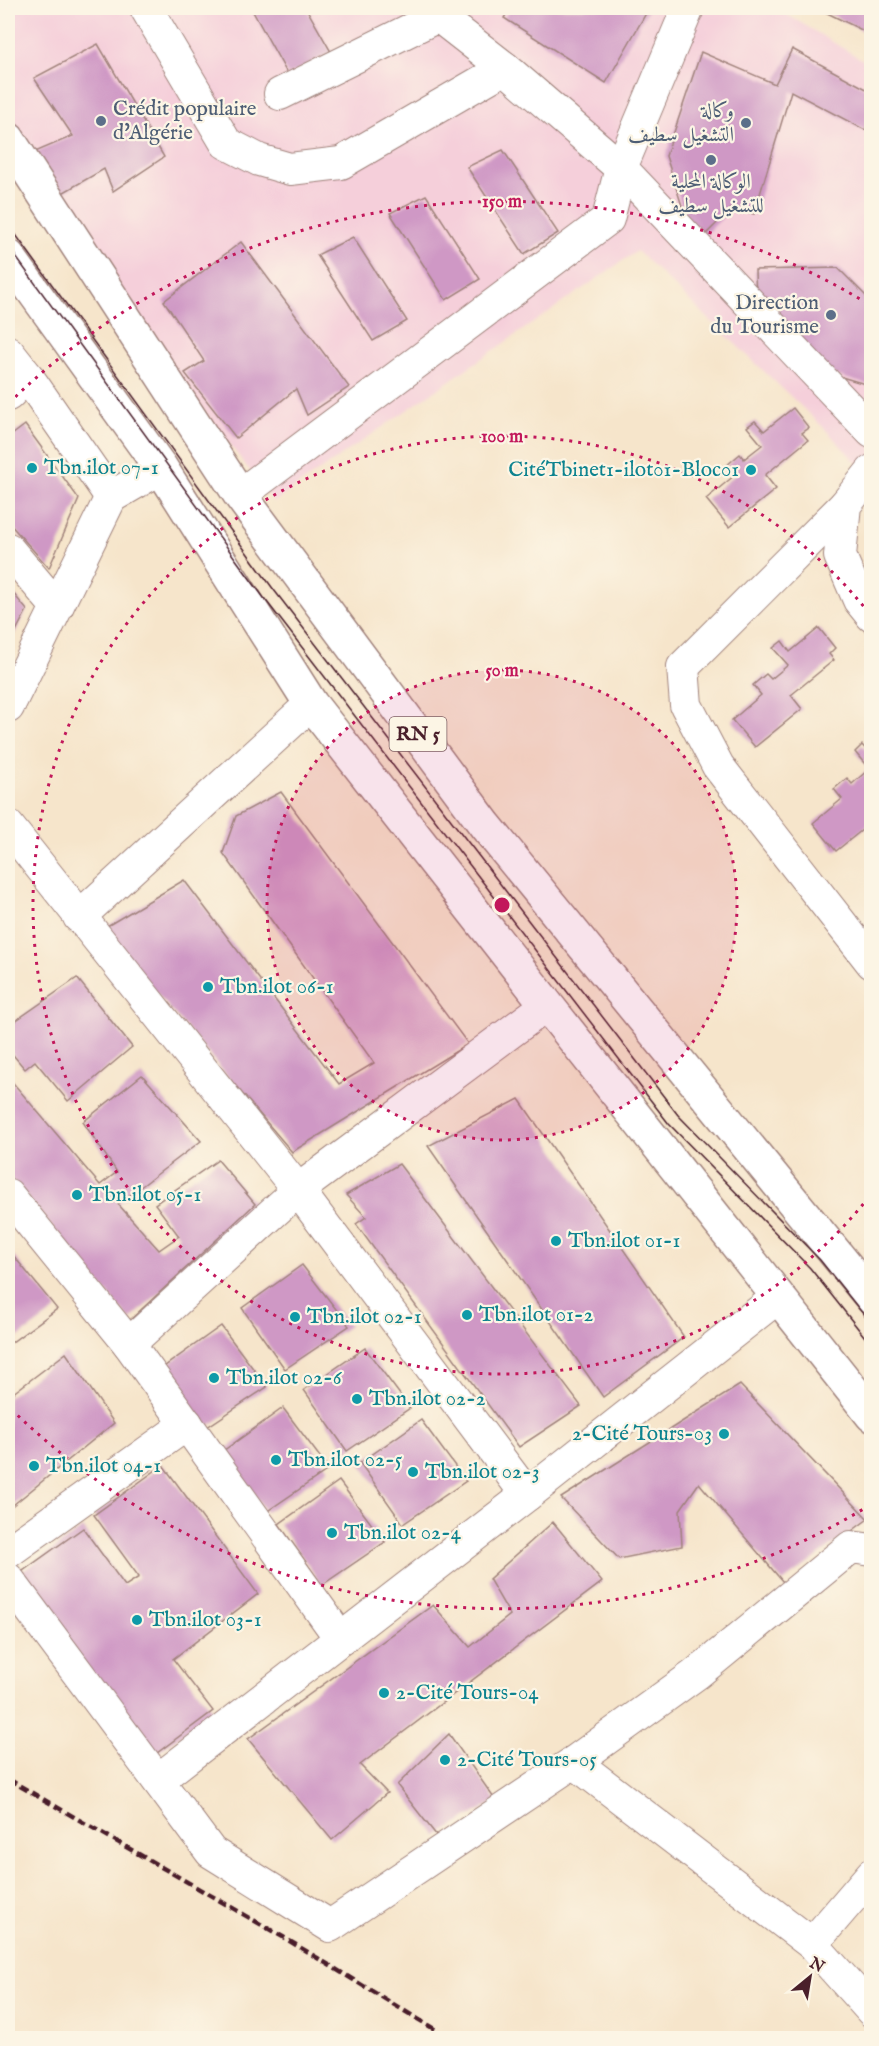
<svg xmlns="http://www.w3.org/2000/svg" width="879" height="2046" viewBox="0 0 879 2046" font-family="'IM FELL English',Amiri,serif">
<style>
.built{fill:#f5cfda}
.building{fill:#cf98c5}
.lines{fill:none;stroke-linecap:round;stroke-linejoin:round}
.street-casing{stroke:#a0827b;stroke-width:34}
.primary-casing{stroke:#a0827b;stroke-width:36}
.street{stroke:#fff;stroke-width:32}
.primary{stroke:#fff;stroke-width:33}
.tram{stroke:#4a1f2b;stroke-width:1.5}
.rail{stroke:#4a1f2b;stroke-width:4.5;stroke-dasharray:9 4.5;stroke-linecap:butt}
.ring{fill:none;stroke:#c2185b;stroke-width:3;stroke-dasharray:3 6}
.service-dot{fill:#5c6f8a;stroke:#fcf5e5;stroke-width:2}
.culture-dot{fill:#0f9aa8;stroke:#fcf5e5;stroke-width:2}
.labels{text-anchor:middle;dominant-baseline:central;stroke-width:4.5;stroke-linejoin:round;paint-order:stroke}
.shield{fill:#fcf5e5;stroke:#7f5f63;stroke-width:1.5}
.shield-label{font-size:20px;font-weight:bold;fill:#4a1f2b}
.service-label{font-size:21px;fill:#4e5e75;stroke:#fcf5e5;text-anchor:end}
.culture-label{font-size:21px;fill:#0d838f;stroke:#fcf5e5;text-anchor:start}
.centre{fill:#c2185b;stroke:#fcf5e5;stroke-width:3}
.ring-label{font-size:18px;text-anchor:middle;font-weight:bold;fill:#c2185b;stroke:#fcf5e5;stroke-width:4.5;stroke-linejoin:round;paint-order:stroke}
</style>
<rect width="100%" height="100%" fill="#fcf5e5"/>
<filter id="ink" filterUnits="userSpaceOnUse"><feTurbulence type="fractalNoise" baseFrequency=".0167" numOctaves="2"/><feDisplacementMap in="SourceGraphic" scale="12" xChannelSelector="R" yChannelSelector="G"/><feConvolveMatrix kernelMatrix="1 2 1 2 8 2 1 2 1" color-interpolation-filters="sRGB"/></filter>
<filter id="wash" filterUnits="userSpaceOnUse"><feTurbulence type="fractalNoise" baseFrequency=".008" numOctaves="4" result="noise"/><feDisplacementMap in="SourceGraphic" scale="24" xChannelSelector="R" yChannelSelector="G"/><feGaussianBlur stdDeviation="1.35" result="paint"/><feColorMatrix in="noise" values="0 0 0 0 0 0 0 0 0 0 0 0 0 0 0 0 0 1.4 0 .05"/><feComposite in="paint" operator="in"/></filter>
<g filter="url(#wash)">
<rect width="100%" height="100%" fill="#f6e5cb"/>
<path class="built" d="M8 8H776L871 65V478L825 429 637 251 274 502 105 282 8 131Z"/>
<g id="blocks">
<g class="building">
<path d="M251 8H306L331 52 288 75Z"/>
<path d="M510 8H649L606 83 504 18Z"/>
<path d="M817 8H872V35Z"/>
<path d="M98 44 164 157 113 191 104 169 59 195 35 152 73 136 34 78Z"/>
<path d="M792 49 872 92V118L865 130 791 91 754 214 733 207 701 239 691 234 666 156 701 52 775 84Z"/>
<path d="M503 150 558 233 524 254 467 167Z"/>
<path d="M426 195 480 279 446 300 390 213Z"/>
<path d="M353 237 407 321 373 341 317 255Z"/>
<path d="M241 242 349 387 307 415 296 389 236 438 185 373 204 361 164 301Z"/>
<path d="M838 268 872 302V386L828 373 756 303 755 270Z"/>
<path d="M793 408 809 428 802 433 808 440 765 475 776 489 729 527 706 499 735 475 727 465 740 454 744 459 762 445 747 427 755 421 764 431Z"/>
<path d="M25 425 79 499 49 568 8 522V438Z"/>
<path d="M8 587 27 610 8 646Z"/>
<path d="M819 628 835 648 829 654 834 660 791 695 802 709 755 747 732 720 761 695 753 685 766 674 771 679 788 665 773 648 782 641 790 652Z"/>
<path d="M862 745 872 756V822L836 851 813 823 842 799 834 789 847 778 852 784 869 769 855 752Z"/>
<path d="M281 792 468 1044 292 1152 102 929 184 880 339 1084 374 1063 223 853 236 816Z"/>
<path d="M77 978 132 1047 68 1101 35 1061 25 1069 8 1049V1026Z"/>
<path d="M142 1075 201 1141 118 1204 159 1250 179 1236 155 1204 218 1160 255 1204 130 1320 8 1175V1077L100 1185 117 1172 83 1122Z"/>
<path d="M519 1099 684 1337 603 1397 428 1146Z"/>
<path d="M399 1164 581 1406 519 1447 356 1224 366 1217 346 1195Z"/>
<path d="M8 1249 57 1309 8 1345Z"/>
<path d="M302 1265 349 1326 285 1369 242 1308Z"/>
<path d="M221 1326 267 1387 204 1429 161 1369Z"/>
<path d="M365 1348 410 1408 347 1451 304 1390Z"/>
<path d="M66 1353 114 1423 8 1509V1397Z"/>
<path d="M740 1385 868 1519 783 1582 699 1483 680 1510 682 1546 619 1559 561 1498Z"/>
<path d="M283 1408 329 1469 266 1512 223 1451Z"/>
<path d="M421 1420 466 1481 403 1524 360 1463Z"/>
<path d="M163 1465 258 1594 173 1659 213 1711 153 1756 16 1576 83 1528 125 1586 139 1577 94 1515Z"/>
<path d="M339 1481 385 1542 322 1585 279 1524Z"/>
<path d="M553 1522 602 1582 360 1765 387 1793 332 1840 248 1739 433 1605 470 1647 510 1615 489 1579Z"/>
<path d="M449 1734 496 1801 437 1836 397 1785Z"/>
</g>
</g>
</g>
<g filter="url(#ink)">
<use href="#blocks" fill-opacity="0" stroke="#a0827b" stroke-width="1.5"/>
<g class="lines">
<g class="street-casing">
<g id="street">
<path d="M146 8 226 143 259 160 290 169 341 163 505 68"/>
<path d="M688 8 621 168 872 432"/>
<path d="M280 94 438 16"/>
<path d="M8 352 27 376 111 497"/>
<path d="M8 395 27 376"/>
<path d="M872 471 845 505 840 556 859 600 872 616"/>
<path d="M240 495 608 219 621 168 505 68 428 8"/>
<path d="M845 505 683 667 686 705 718 766 872 963"/>
<path d="M8 549 57 607"/>
<path d="M8 707 111 497 161 468"/>
<path d="M8 826 298 1190 527 1495"/>
<path d="M79 917 311 704"/>
<path d="M8 1195 129 1344 341 1639"/>
<path d="M129 1344 298 1190 547 1005"/>
<path d="M8 1552 187 1424"/>
<path d="M8 1579 211 1852 330 1926 574 1762 696 1674 851 1547 872 1550"/>
<path d="M574 1762 812 1944 872 2011"/>
<path d="M158 1780 527 1495 778 1297"/>
<path d="M812 1944 872 1874"/>
</g>
</g>
<g class="primary-casing">
<g id="primary">
<path d="M8 139 240 495 485 825 872 1298"/>
<path d="M8 256 161 468 311 704 547 1005 872 1415"/>
</g>
</g>
<use href="#street" class="street"/>
<use href="#primary" class="primary"/>
<g class="tram">
<path d="M8 224 274 590 678 1115 820 1260 872 1325"/>
<path d="M8 246 264 598 669 1124 810 1268 872 1346"/>
</g>
<path class="rail" d="M8 1779 283 1937 449 2038"/>
</g>
</g>
<circle cx="502" cy="905" r="235" fill="#c2185b" fill-opacity=".12"/>
<g class="ring">
<circle cx="502" cy="905" r="235"/>
<path d="M869 1197A469 469 0 1 1 869 613"/>
<path d="M870 1505A704 704 0 0 1 9 1407M9 403A704 704 0 0 1 870 305"/>
</g>
<g class="service-dot">
<circle cx="101" cy="121" r="6"/>
<circle cx="746" cy="123" r="6"/>
<circle cx="711" cy="160" r="6"/>
<circle cx="831" cy="315" r="6"/>
</g>
<g class="culture-dot">
<circle cx="32" cy="468" r="6"/>
<circle cx="751" cy="470" r="6"/>
<circle cx="208" cy="987" r="6"/>
<circle cx="77" cy="1195" r="6"/>
<circle cx="556" cy="1241" r="6"/>
<circle cx="467" cy="1315" r="6"/>
<circle cx="295" cy="1317" r="6"/>
<circle cx="214" cy="1378" r="6"/>
<circle cx="357" cy="1399" r="6"/>
<circle cx="724" cy="1434" r="6"/>
<circle cx="276" cy="1460" r="6"/>
<circle cx="34" cy="1466" r="6"/>
<circle cx="413" cy="1472" r="6"/>
<circle cx="332" cy="1533" r="6"/>
<circle cx="137" cy="1620" r="6"/>
<circle cx="384" cy="1693" r="6"/>
<circle cx="445" cy="1760" r="6"/>
</g>
<g class="labels">
<rect class="shield" x="389.5" y="717" width="57" height="34" rx="4.5"/>
<g class="shield-label">
<text x="418" y="734">RN 5</text>
</g>
<g class="service-label">
<text x="113" y="109" text-anchor="start">Crédit populaire<tspan x="113" dy="24">d'Algérie</tspan></text>
<text x="734" y="111">وكالة<tspan x="734" dy="24">التشغيل سطيف</tspan></text>
<text x="711" y="182" text-anchor="middle">الوكالة المحلية<tspan x="711" dy="24">للتشغيل سطيف</tspan></text>
<text x="819" y="303">Direction<tspan x="819" dy="24">du Tourisme</tspan></text>
</g>
<g class="culture-label">
<text x="44" y="468">Tbn.ilot 07-1</text>
<text x="739" y="470" text-anchor="end">CitéTbinet1-ilot01-Bloc01</text>
<text x="220" y="987">Tbn.ilot 06-1</text>
<text x="89" y="1195">Tbn.ilot 05-1</text>
<text x="568" y="1241">Tbn.ilot 01-1</text>
<text x="479" y="1315">Tbn.ilot 01-2</text>
<text x="307" y="1317">Tbn.ilot 02-1</text>
<text x="226" y="1378">Tbn.ilot 02-6</text>
<text x="369" y="1399">Tbn.ilot 02-2</text>
<text x="712" y="1434" text-anchor="end">2-Cité Tours-03</text>
<text x="288" y="1460">Tbn.ilot 02-5</text>
<text x="46" y="1466">Tbn.ilot 04-1</text>
<text x="425" y="1472">Tbn.ilot 02-3</text>
<text x="344" y="1533">Tbn.ilot 02-4</text>
<text x="149" y="1620">Tbn.ilot 03-1</text>
<text x="396" y="1693">2-Cité Tours-04</text>
<text x="457" y="1760">2-Cité Tours-05</text>
</g>
</g>
<circle cx="502" cy="905" r="9" class="centre"/>
<g class="ring-label">
<text x="502" y="207">150 m</text>
<text x="502" y="442">100 m</text>
<text x="502" y="676">50 m</text>
</g>
<rect width="879" height="2046" fill="none" stroke="#fcf5e5" stroke-width="30"/>
<g transform="translate(810 1977) rotate(30)" stroke="#fcf5e5" stroke-width="4.5" paint-order="stroke">
<path d="M0-4.5L10 22L0 15L-10 22Z" fill="#4a1f2b"/>
<text y="-9" font-size="16" font-weight="bold" text-anchor="middle" fill="#4a1f2b">N</text>
</g>
</svg>
